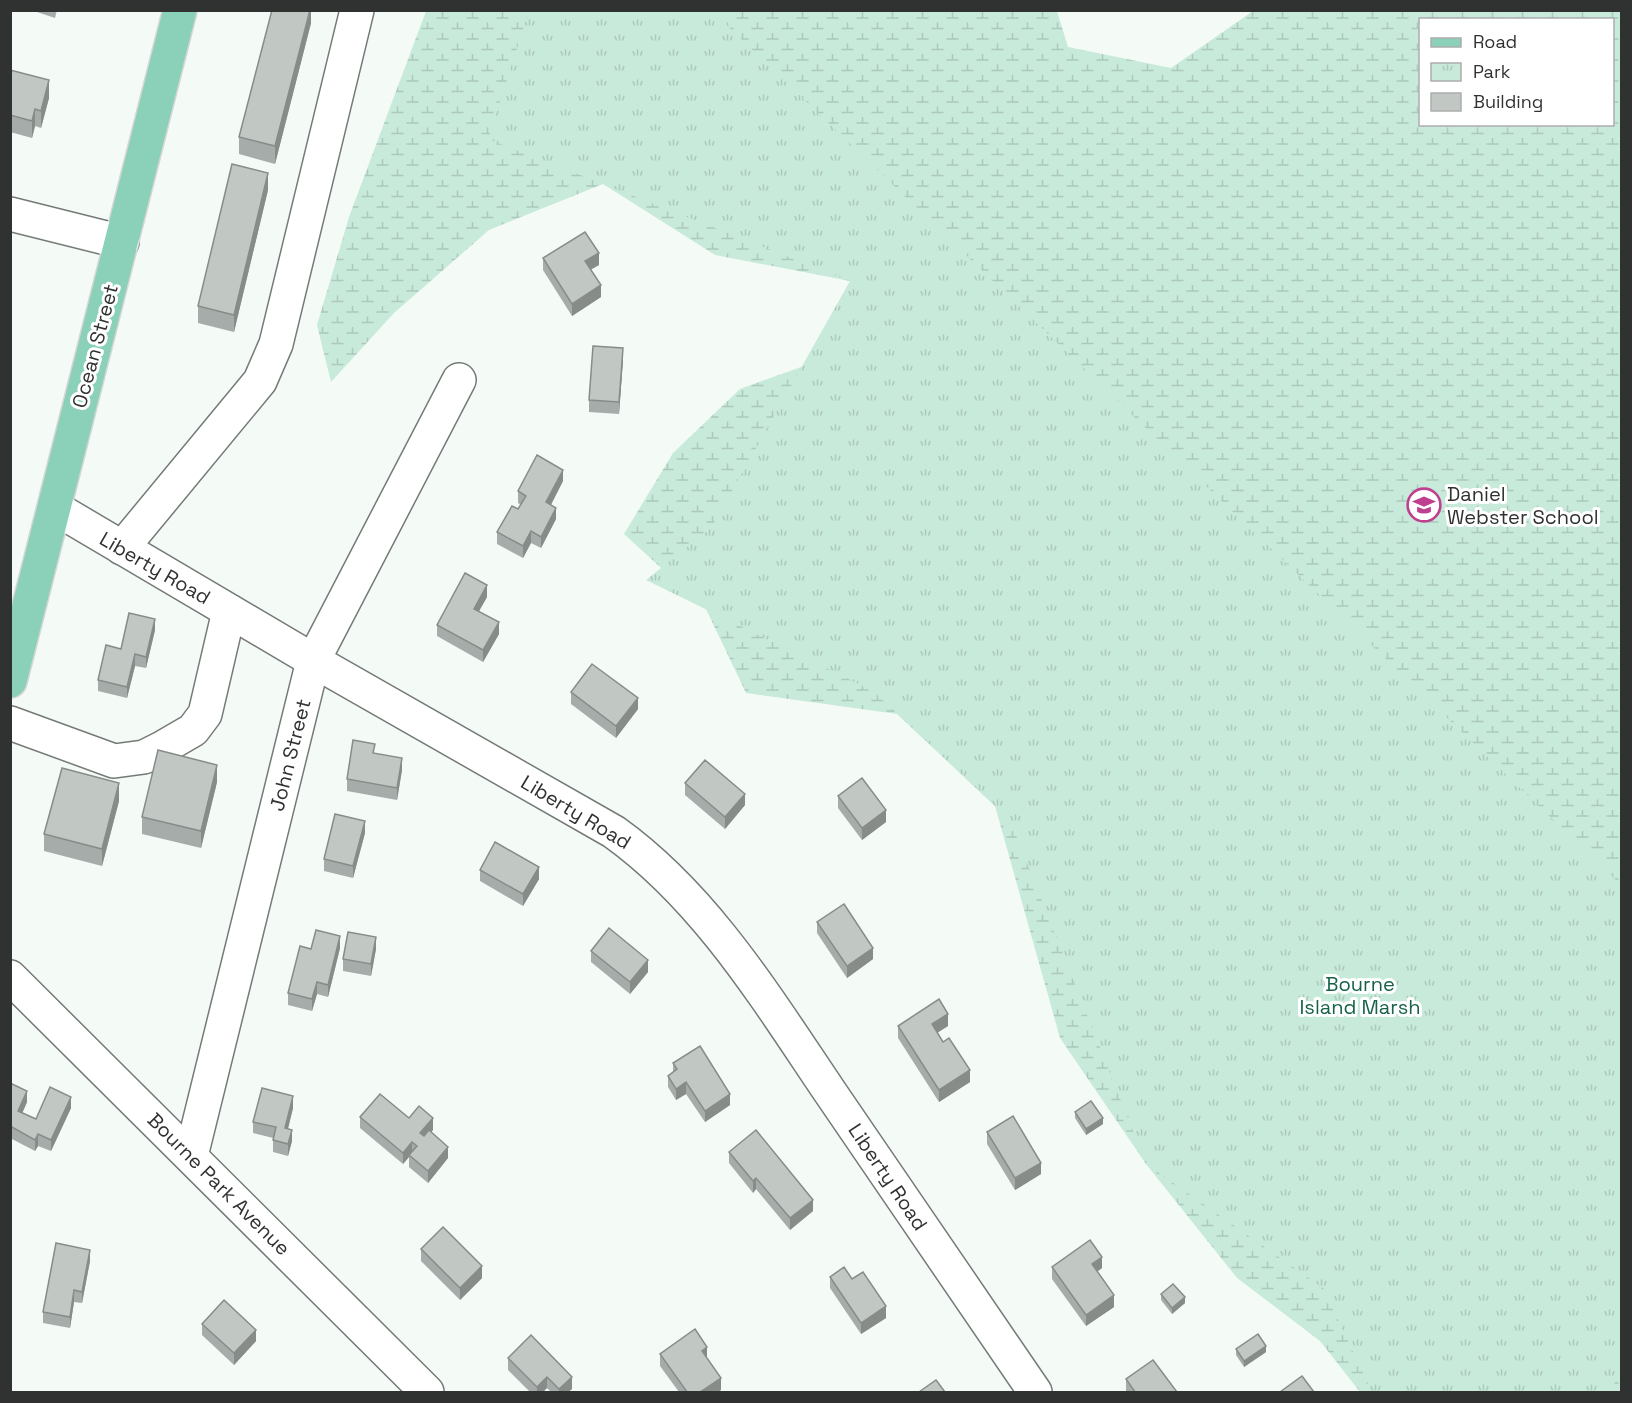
<svg xmlns="http://www.w3.org/2000/svg" width="1632" height="1403" viewBox="0 0 1632 1403" font-family="'Space Grotesk',sans-serif">
<style>
.wetland{fill:url(#wetland-marsh);fill-rule:evenodd}
.park{fill:url(#park-tufts)}
.lines{fill:none;stroke-linecap:round;stroke-linejoin:round}
.minor-casing{stroke:#747b77;stroke-width:36}
.major-casing{stroke:#d6d6d6;stroke-width:36}
.minor{stroke:#fff;stroke-width:33}
.major{stroke:#8bd0b8;stroke-width:33}
.wall{fill:#a6aca9}
.shaded-wall{fill:#878c89}
.building{fill:#c1c8c4;stroke:#878c89;stroke-width:1.5}
.labels{text-anchor:middle;dominant-baseline:central;stroke-width:6;stroke-linejoin:round;paint-order:stroke}
.street-label{font-size:20px;fill:#303231;stroke:#fff}
.poi-label{font-size:20px;fill:#303231;stroke:#fff;text-anchor:start}
.park-label{font-size:20px;fill:#176148;stroke:#fff}
</style>
<defs>
<pattern id="wetland-marsh" width="20" height="14" patternUnits="userSpaceOnUse" patternTransform="scale(1.5)"><rect width="20" height="14" fill="#c8eada"/><path d="M1 5h8M5 5V1M11 12h8M15 12V8" fill="none" stroke="#acc9bc"/></pattern>
<pattern id="park-tufts" width="24" height="20" patternUnits="userSpaceOnUse" patternTransform="scale(1.5)"><rect width="24" height="20" fill="#c8eada"/><path d="M3 7l-1-3M5 7V3M7 7l1-3M15 17l-1-3M17 17v-4M19 17l1-3" fill="none" stroke="#acc9bc"/></pattern>
</defs>
<rect width="100%" height="100%" fill="#f4fbf7"/>
<path class="wetland" d="M426 11H1057L1068 47 1171 68 1253 11H1621V1392H1360L1320 1341 1237 1278 1146 1164 1060 1038 995 806 897 714 746 693 706 609 624 534 673 453 740 389 879 339 850 281 715 255 603 184 489 230 394 313 331 382 317 325 349 217ZM1420 20H1612V124H1420Z"/>
<path class="park" d="M529 11H712L1621 885 1622 1373 1608 1392H1372L1323 1288 1146 1164 1010 820 873 691 646 580 711 528 850 281 488 139Z"/>
<g class="lines">
<g class="minor-casing">
<g id="minor">
<path d="M10 214 122 242"/>
<path d="M55 508 321 665 614 832C706 898 767 999 830 1092 898 1192 966 1292 1035 1392"/>
<path d="M122 548 260 381 276 344 357 10"/>
<path d="M10 723 114 761 144 757 162 748 193 730 205 714 229 611"/>
<path d="M10 977 427 1392"/>
<path d="M191 1156 313 661 459 380"/>
</g>
</g>
<g class="major-casing">
<path id="major" d="M10 681 180 10"/>
</g>
<use href="#minor" class="minor"/>
<use href="#major" class="major"/>
</g>
<g class="wall">
<path d="M37 10H57L55 18 37 12Z"/>
<path d="M311 10V23L275 164 239 154V137Z"/>
<path d="M10 70 49 98 41 128 35 126 32 138 10 132Z"/>
<path d="M268 190 234 332 198 323V306Z"/>
<path d="M543 258 599 265 591 269 601 297 572 316 543 270Z"/>
<path d="M623 360 619 414 589 412V400Z"/>
<path d="M563 481 551 505 556 519 541 548 531 543 523 558 497 544V532L518 509 521 505 518 503V491Z"/>
<path d="M487 597 479 611 499 634 483 662 437 636V625Z"/>
<path d="M155 630 146 668 135 666 127 698 98 691V680L121 649Z"/>
<path d="M571 692 638 709 616 738 571 704Z"/>
<path d="M375 753 402 770 397 800 347 791V779Z"/>
<path d="M217 782 201 848 142 834V817Z"/>
<path d="M685 783 745 805 725 829 685 795Z"/>
<path d="M838 796 886 822 862 840 838 808Z"/>
<path d="M119 801 102 866 44 851V834Z"/>
<path d="M365 833 353 878 324 871V859Z"/>
<path d="M480 870 539 879 523 906 480 881Z"/>
<path d="M817 922 873 959 847 978 817 933Z"/>
<path d="M340 948 328 997 317 994 312 1011 288 1005V993L311 949Z"/>
<path d="M376 949 371 976 343 971V959Z"/>
<path d="M591 951 648 972 630 994 591 962Z"/>
<path d="M898 1026H948L937 1033 970 1082 939 1102 898 1038Z"/>
<path d="M673 1063 730 1105 705 1122 686 1094 676 1100 668 1087V1076L673 1072Z"/>
<path d="M10 1083 27 1102 22 1113 36 1119 71 1108 51 1151 38 1146 35 1151 10 1138Z"/>
<path d="M293 1108 288 1129 292 1141 288 1156 273 1152V1138L253 1133V1122Z"/>
<path d="M1075 1112 1103 1124 1086 1135 1075 1118Z"/>
<path d="M360 1117 433 1130 431 1132 448 1158 428 1183 409 1167V1157L403 1164 360 1128Z"/>
<path d="M987 1132 1041 1174 1015 1190 987 1144Z"/>
<path d="M729 1152 813 1211 790 1230 756 1189 753 1193 729 1163Z"/>
<path d="M421 1249 482 1278 460 1300 421 1261Z"/>
<path d="M90 1261 82 1303 74 1302 70 1328 43 1323V1312Z"/>
<path d="M1052 1267 1102 1268 1097 1272 1114 1307 1086 1326 1052 1279Z"/>
<path d="M830 1277 852 1279 886 1318 861 1334 830 1288Z"/>
<path d="M1161 1294 1185 1303 1172 1314 1161 1300Z"/>
<path d="M202 1324 256 1341 234 1365 202 1335Z"/>
<path d="M1236 1349 1266 1352 1244 1367 1236 1355Z"/>
<path d="M660 1354 707 1359 721 1390 717 1392H679L660 1366Z"/>
<path d="M508 1358 572 1389 568 1392H551L547 1388 543 1392H530L508 1370Z"/>
<path d="M1126 1379 1177 1392H1127L1126 1391Z"/>
</g>
<g class="shaded-wall">
<path d="M310 10H311V23L275 164V146Z"/>
<path d="M49 80V98L41 128V111Z"/>
<path d="M35 109V126L32 138V121Z"/>
<path d="M268 173V190L234 332V315Z"/>
<path d="M599 253V265L585 273V261Z"/>
<path d="M601 285V297L572 316V304Z"/>
<path d="M623 348V360L619 414V402Z"/>
<path d="M563 470V481L546 514V502Z"/>
<path d="M556 508V519L541 548V537Z"/>
<path d="M531 531V543L523 558V546Z"/>
<path d="M487 585V597L474 620V609Z"/>
<path d="M155 619V630L146 668V657Z"/>
<path d="M499 622V634L483 662V650Z"/>
<path d="M135 654V666L127 698V687Z"/>
<path d="M638 698V709L616 738V726Z"/>
<path d="M402 758V770L397 800V788Z"/>
<path d="M217 765V782L201 848V831Z"/>
<path d="M119 783V801L102 866V849Z"/>
<path d="M745 794V805L725 829V817Z"/>
<path d="M886 810V822L862 840V828Z"/>
<path d="M365 821V833L353 878V866Z"/>
<path d="M539 867V879L523 906V894Z"/>
<path d="M340 936V948L328 997V985Z"/>
<path d="M376 937V949L371 976V964Z"/>
<path d="M873 948V959L847 978V966Z"/>
<path d="M648 960V972L630 994V982Z"/>
<path d="M317 982V994L312 1011V999Z"/>
<path d="M948 1014V1026L932 1036V1024Z"/>
<path d="M970 1070V1082L939 1102V1090Z"/>
<path d="M686 1082V1094L676 1100V1089Z"/>
<path d="M27 1091V1102L18 1123V1111Z"/>
<path d="M730 1094V1105L705 1122V1111Z"/>
<path d="M293 1096V1108L285 1140V1128Z"/>
<path d="M71 1097V1108L51 1151V1140Z"/>
<path d="M433 1118V1130L420 1145V1133Z"/>
<path d="M1103 1118V1124L1086 1135V1129Z"/>
<path d="M292 1130V1141L288 1156V1144Z"/>
<path d="M38 1134V1146L35 1151V1140Z"/>
<path d="M412 1142V1154L409 1155V1157L403 1164V1153Z"/>
<path d="M448 1147V1158L428 1183V1171Z"/>
<path d="M1041 1163V1174L1015 1190V1178Z"/>
<path d="M756 1178V1189L753 1193V1181Z"/>
<path d="M813 1200V1211L790 1230V1218Z"/>
<path d="M90 1250V1261L82 1303V1292Z"/>
<path d="M1102 1257V1268L1092 1275V1264Z"/>
<path d="M482 1266V1278L460 1300V1288Z"/>
<path d="M74 1290V1302L70 1328V1317Z"/>
<path d="M1114 1295V1307L1086 1326V1315Z"/>
<path d="M1185 1297V1303L1172 1314V1308Z"/>
<path d="M886 1306V1318L861 1334V1323Z"/>
<path d="M256 1330V1341L234 1365V1353Z"/>
<path d="M1266 1346V1352L1244 1367V1361Z"/>
<path d="M707 1347V1359L702 1351Z"/>
<path d="M547 1377V1388L543 1392H537V1387Z"/>
<path d="M572 1377V1389L568 1392H559V1389Z"/>
<path d="M721 1378V1390L717 1392H700Z"/>
</g>
<g class="building">
<path d="M272 10H310L275 146 239 137Z"/>
<path d="M10 70 49 80 41 111 35 109 32 121 10 115Z"/>
<path d="M232 164 268 173 234 315 198 306Z"/>
<path d="M585 232 599 253 585 261 601 285 572 304 543 258Z"/>
<path d="M593 346 623 348 619 402 589 400Z"/>
<path d="M537 455 563 470 546 502 556 508 541 537 531 531 523 546 497 532 512 506 518 509 526 496 518 491Z"/>
<path d="M465 573 487 585 474 609 499 622 483 650 437 625Z"/>
<path d="M129 613 155 619 146 657 135 654 127 687 98 680 106 645 121 649Z"/>
<path d="M592 664 638 698 616 726 571 692Z"/>
<path d="M353 740 375 744 373 753 402 758 397 788 347 779Z"/>
<path d="M158 750 217 765 201 831 142 817Z"/>
<path d="M705 760 745 794 725 817 685 783Z"/>
<path d="M62 768 119 783 102 849 44 834Z"/>
<path d="M862 778 886 810 862 828 838 796Z"/>
<path d="M335 814 365 821 353 866 324 859Z"/>
<path d="M495 842 539 867 523 894 480 870Z"/>
<path d="M844 904 873 948 847 966 817 922Z"/>
<path d="M609 928 648 960 630 982 591 951Z"/>
<path d="M316 930 340 936 328 985 317 982 312 999 288 993 300 946 311 949Z"/>
<path d="M348 932 376 937 371 964 343 959Z"/>
<path d="M939 999 948 1014 932 1024 943 1042 949 1038 970 1070 939 1090 898 1026Z"/>
<path d="M700 1046 730 1094 705 1111 686 1082 676 1089 668 1076 677 1069 673 1063Z"/>
<path d="M10 1083 27 1091 18 1111 36 1119 50 1087 71 1097 51 1140 38 1134 35 1140 10 1126Z"/>
<path d="M262 1088 293 1096 285 1128 292 1130 288 1144 273 1140 276 1127 253 1122Z"/>
<path d="M380 1094 409 1118 419 1106 433 1118 420 1133 424 1136 429 1130 448 1147 428 1171 409 1155 417 1146 412 1142 403 1153 360 1117Z"/>
<path d="M1091 1101 1103 1118 1086 1129 1075 1112Z"/>
<path d="M1013 1116 1041 1163 1015 1178 987 1132Z"/>
<path d="M756 1130 813 1200 790 1218 756 1178 753 1181 729 1152Z"/>
<path d="M443 1227 482 1266 460 1288 421 1249Z"/>
<path d="M1090 1240 1102 1257 1092 1264 1114 1295 1086 1315 1052 1267Z"/>
<path d="M56 1243 90 1250 82 1292 74 1290 70 1317 43 1312Z"/>
<path d="M844 1267 852 1279 863 1272 886 1306 861 1323 830 1277Z"/>
<path d="M1173 1284 1185 1297 1172 1308 1161 1294Z"/>
<path d="M224 1300 256 1330 234 1353 202 1324Z"/>
<path d="M695 1329 707 1347 702 1351 721 1378 700 1392H687L660 1354Z"/>
<path d="M1258 1334 1266 1346 1244 1361 1236 1349Z"/>
<path d="M531 1335 572 1377 559 1389 547 1377 537 1387 508 1358Z"/>
<path d="M1153 1360 1177 1392H1135L1126 1379Z"/>
<path d="M1302 1376 1314 1392H1280Z"/>
<path d="M936 1380 945 1392H919Z"/>
</g>
<defs>
<g id="school-ring" transform="scale(1.725)"><circle r="9.5" fill="#fff" stroke="#be408f" stroke-width="1.5"/><path d="M0-5L7-2L0 1L-7-2ZM-4 1L0 2.5L4 1V4Q0 6-4 4Z" fill="#be408f"/></g>
</defs>
<g fill-rule="evenodd">
<use href="#school-ring" x="1424" y="505"/>
</g>
<g class="labels">
<g class="street-label">
<text transform="translate(95 346) rotate(-75)">Ocean Street</text>
<text transform="translate(155 568) rotate(30)">Liberty Road</text>
<text transform="translate(290 755) rotate(-76)">John Street</text>
<text transform="translate(576 812) rotate(31)">Liberty Road</text>
<text transform="translate(888 1177) rotate(56)">Liberty Road</text>
<text transform="translate(219 1184) rotate(45)">Bourne Park Avenue</text>
</g>
<g class="poi-label">
<text x="1447" y="494">Daniel<tspan x="1447" dy="23">Webster School</tspan></text>
</g>
<g class="park-label">
<text x="1360" y="984">Bourne<tspan x="1360" dy="23">Island Marsh</tspan></text>
</g>
</g>
<rect width="1632" height="1403" fill="none" stroke="#303231" stroke-width="24"/>
<rect x="1419" y="18" width="195" height="108" fill="#ffffff" stroke="#acadad" stroke-width="1.5"/>
<rect x="1431" y="38" width="30" height="9" fill="#8bd0b8" stroke="#acadad" stroke-width="1.5"/>
<text x="1473" y="48" font-size="18" fill="#303231">Road</text>
<rect x="1431" y="63" width="30" height="18" fill="url(#park-tufts)" stroke="#acadad" stroke-width="1.5"/>
<text x="1473" y="78" font-size="18" fill="#303231">Park</text>
<rect x="1431" y="93" width="30" height="18" fill="#c1c8c4" stroke="#acadad" stroke-width="1.5"/>
<text x="1473" y="108" font-size="18" fill="#303231">Building</text>
</svg>
